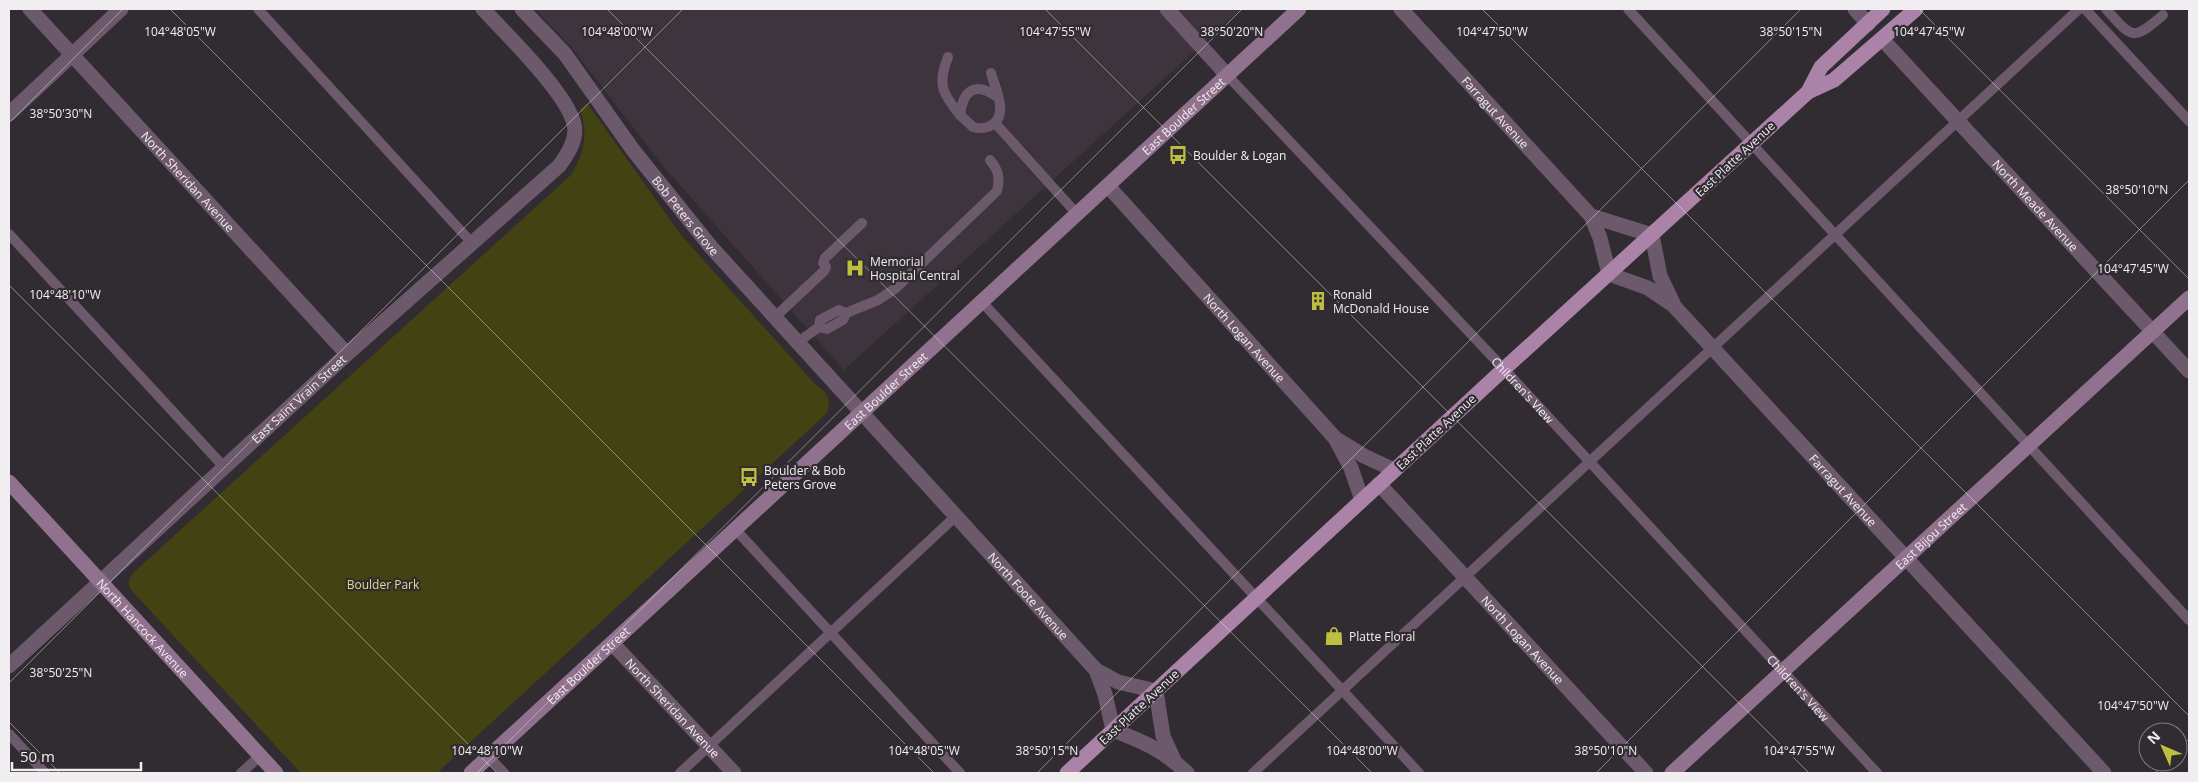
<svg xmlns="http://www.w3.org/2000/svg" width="2198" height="782" viewBox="0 0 2198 782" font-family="'Open Sans',sans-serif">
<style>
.built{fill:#3d343d}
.green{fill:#434212}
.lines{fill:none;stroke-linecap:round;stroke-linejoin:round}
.lane{stroke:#6d596c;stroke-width:10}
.street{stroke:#6d596c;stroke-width:15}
.secondary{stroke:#90718e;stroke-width:15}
.primary{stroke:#ab83a9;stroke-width:15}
.ticks{fill:none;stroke:#f1eef1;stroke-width:1;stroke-opacity:0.45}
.labels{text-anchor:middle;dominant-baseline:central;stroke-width:4.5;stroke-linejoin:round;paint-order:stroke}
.street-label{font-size:12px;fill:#f1eef1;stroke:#312c31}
.poi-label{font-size:12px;fill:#f1eef1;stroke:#312c31;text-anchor:start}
.park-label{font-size:12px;fill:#dfde83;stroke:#312c31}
.ticks-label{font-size:12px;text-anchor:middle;fill:#f1eef1;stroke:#312c31;stroke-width:4.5;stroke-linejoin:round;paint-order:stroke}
</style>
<rect width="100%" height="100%" fill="#312c31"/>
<path class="built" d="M535 9H1241L844 370 663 166 572 48Z"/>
<path class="green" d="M587 103 681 235 815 384C827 392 832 399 827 413L437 773H301L132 591 128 583 132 574 571 175C585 151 588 135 580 109Z"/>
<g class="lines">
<g class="lane">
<path d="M258 9 472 243"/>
<path d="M1628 9 2189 620"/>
<path d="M2085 9 2189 121"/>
<path d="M2106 9C2132 37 2131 43 2163 15"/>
<path d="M948 57C937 84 942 93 960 115"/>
<path d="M991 73C995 88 1009 114 992 125 985 129 980 129 973 127L960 115C963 90 975 82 996 96"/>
<path id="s1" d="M1227 75 1504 369 1877 773"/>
<path d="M995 123 1077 214"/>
<path d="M9 234 224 467"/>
<path d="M982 302 1419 773"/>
<path d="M846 313 878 300 896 288 997 191C1000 178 999 171 990 160"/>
<path d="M775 317 824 271 826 267 823 263 825 258 862 223"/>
<path d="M798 342 819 327 820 320 839 310 846 313 843 320 827 329 819 327"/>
<path d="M735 529 960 773"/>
<path d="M9 734 45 773"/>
<path d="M489 757 504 773"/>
<path d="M241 773 260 756"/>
<path d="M680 773 956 516"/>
<path d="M1253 773 2079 9"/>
</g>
<g class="street">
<path id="s2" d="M30 9 347 354"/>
<path id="s3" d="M522 9 565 54 633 150 711 247 1096 670 1105 694 1113 730C1144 742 1163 750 1187 773"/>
<path d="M1167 9 1227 75"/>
<path id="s4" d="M1401 9 1591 216 1600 238 1609 274 1648 288 1673 305 2104 773"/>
<path d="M1855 9 1868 24"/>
<path id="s5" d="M1883 40 2189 371"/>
<path d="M9 114 121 9"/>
<path id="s6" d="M1108 186 1335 438 1351 468 1362 500"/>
<path d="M1591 216 1652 235 1660 276 1673 303"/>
<path d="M1336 439 1364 456 1394 470"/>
<path id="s7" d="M1379 484 1646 773"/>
<path id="s8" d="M612 643 734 773"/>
<path id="s9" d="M9 666 347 354 559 166C567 155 578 139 574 124 567 93 506 34 483 9"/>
<path d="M1096 670 1118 682 1156 691 1163 736 1174 760"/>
</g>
<g class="secondary">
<path id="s10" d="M9 482 276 773"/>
<path id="s11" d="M471 773 1299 9"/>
<path id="s12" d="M1672 773 2189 298"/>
</g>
<g class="primary">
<path d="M1808 92 1821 67 1883 9"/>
<path d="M1067 773 1504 369 1808 92 1834 80 1916 9"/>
</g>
</g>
<path class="ticks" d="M170 9 934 773M607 9 1372 773M1045 9 1809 773M1482 9 2189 716M1919 9 2189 279M9 123 123 9M9 285 497 773M9 683 683 9M9 722 60 773M2178 750 2189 739M477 773 1242 9M1037 773 1801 9M1596 773 2189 180M2155 773 2166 762"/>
<defs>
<g id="bus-bare" transform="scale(1.5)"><path d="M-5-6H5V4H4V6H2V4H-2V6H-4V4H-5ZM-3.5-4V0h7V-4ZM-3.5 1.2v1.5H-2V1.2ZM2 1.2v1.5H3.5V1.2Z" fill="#c0be40" stroke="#312c31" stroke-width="2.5" paint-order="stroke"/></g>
<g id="hospital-bare" transform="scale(1.5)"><path d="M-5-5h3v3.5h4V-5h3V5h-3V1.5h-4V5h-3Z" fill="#c0be40" stroke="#312c31" stroke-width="2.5" paint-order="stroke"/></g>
<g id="building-bare" transform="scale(1.5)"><path d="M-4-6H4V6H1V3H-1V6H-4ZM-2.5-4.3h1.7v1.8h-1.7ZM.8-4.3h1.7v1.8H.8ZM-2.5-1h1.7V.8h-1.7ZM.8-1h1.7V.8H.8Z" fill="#c0be40" stroke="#312c31" stroke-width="2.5" paint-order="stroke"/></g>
<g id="shop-bare" transform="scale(1.5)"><path d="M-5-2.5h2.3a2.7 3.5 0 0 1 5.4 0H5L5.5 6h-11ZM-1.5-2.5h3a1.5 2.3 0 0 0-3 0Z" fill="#c0be40" stroke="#312c31" stroke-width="2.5" paint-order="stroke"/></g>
</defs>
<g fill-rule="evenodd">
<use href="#bus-bare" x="1178" y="155"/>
<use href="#hospital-bare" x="855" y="268"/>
<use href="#building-bare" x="1318" y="301"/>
<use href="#bus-bare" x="749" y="477"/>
<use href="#shop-bare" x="1334" y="636"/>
</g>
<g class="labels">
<g class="street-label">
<text stroke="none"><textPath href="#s4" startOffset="140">Farragut Avenue</textPath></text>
<text stroke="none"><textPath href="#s11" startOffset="969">East Boulder Street</textPath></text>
<text transform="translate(1735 159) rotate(-43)">East Platte Avenue</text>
<text stroke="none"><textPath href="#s2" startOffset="234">North Sheridan Avenue</textPath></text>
<text stroke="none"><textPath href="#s5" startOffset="225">North Meade Avenue</textPath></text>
<text stroke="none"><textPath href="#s3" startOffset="264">Bob Peters Grove</textPath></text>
<text stroke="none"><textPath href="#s6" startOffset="204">North Logan Avenue</textPath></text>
<text stroke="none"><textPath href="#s1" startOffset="432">Children's View</textPath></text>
<text stroke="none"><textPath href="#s11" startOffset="564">East Boulder Street</textPath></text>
<text stroke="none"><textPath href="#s9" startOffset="394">East Saint Vrain Street</textPath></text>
<text transform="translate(1436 432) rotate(-43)">East Platte Avenue</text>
<text stroke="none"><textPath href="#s4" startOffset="665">Farragut Avenue</textPath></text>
<text stroke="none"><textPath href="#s12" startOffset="351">East Bijou Street</textPath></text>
<text stroke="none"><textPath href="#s3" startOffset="776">North Foote Avenue</textPath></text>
<text stroke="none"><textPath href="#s10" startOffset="198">North Hancock Avenue</textPath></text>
<text stroke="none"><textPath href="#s7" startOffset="212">North Logan Avenue</textPath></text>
<text stroke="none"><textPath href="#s11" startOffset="159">East Boulder Street</textPath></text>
<text stroke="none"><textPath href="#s1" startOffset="838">Children's View</textPath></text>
<text transform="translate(1139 707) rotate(-43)">East Platte Avenue</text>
<text stroke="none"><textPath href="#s8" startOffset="89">North Sheridan Avenue</textPath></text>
</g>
<g class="poi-label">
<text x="1193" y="155">Boulder &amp; Logan</text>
<text x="870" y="261">Memorial<tspan x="870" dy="14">Hospital Central</tspan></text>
<text x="1333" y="294">Ronald<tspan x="1333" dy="14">McDonald House</tspan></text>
<text x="764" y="470">Boulder &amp; Bob<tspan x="764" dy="14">Peters Grove</tspan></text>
<text x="1349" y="636">Platte Floral</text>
</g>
<g class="park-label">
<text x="383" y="584">Boulder Park</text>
</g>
</g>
<g class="ticks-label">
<text x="617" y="36">104°48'00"W</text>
<text x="180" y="36">104°48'05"W</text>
<text x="1055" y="36">104°47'55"W</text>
<text x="1232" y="36">38°50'20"N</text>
<text x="1492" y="36">104°47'50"W</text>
<text x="1791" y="36">38°50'15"N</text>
<text x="1929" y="36">104°47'45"W</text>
<text x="61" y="118">38°50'30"N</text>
<text x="2137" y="194">38°50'10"N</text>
<text x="2133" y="273">104°47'45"W</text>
<text x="65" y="299">104°48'10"W</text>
<text x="61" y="677">38°50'25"N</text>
<text x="2133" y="710">104°47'50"W</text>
<text x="1606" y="755">38°50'10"N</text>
<text x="487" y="755">104°48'10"W</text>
<text x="924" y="755">104°48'05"W</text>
<text x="1047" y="755">38°50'15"N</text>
<text x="1362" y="755">104°48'00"W</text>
<text x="1799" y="755">104°47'55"W</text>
</g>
<rect width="2198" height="782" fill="none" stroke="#f1eef1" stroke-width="20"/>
<g transform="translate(2163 747) rotate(315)"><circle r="24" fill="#312c31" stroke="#7e7a7e"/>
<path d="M0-4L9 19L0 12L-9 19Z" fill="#c0be40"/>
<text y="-8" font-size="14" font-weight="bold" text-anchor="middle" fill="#f1eef1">N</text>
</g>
<path d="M12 762v8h129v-8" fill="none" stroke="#f1eef1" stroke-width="2.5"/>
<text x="20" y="762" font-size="15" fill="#f1eef1" stroke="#312c31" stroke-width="4" paint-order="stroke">50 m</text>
</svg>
